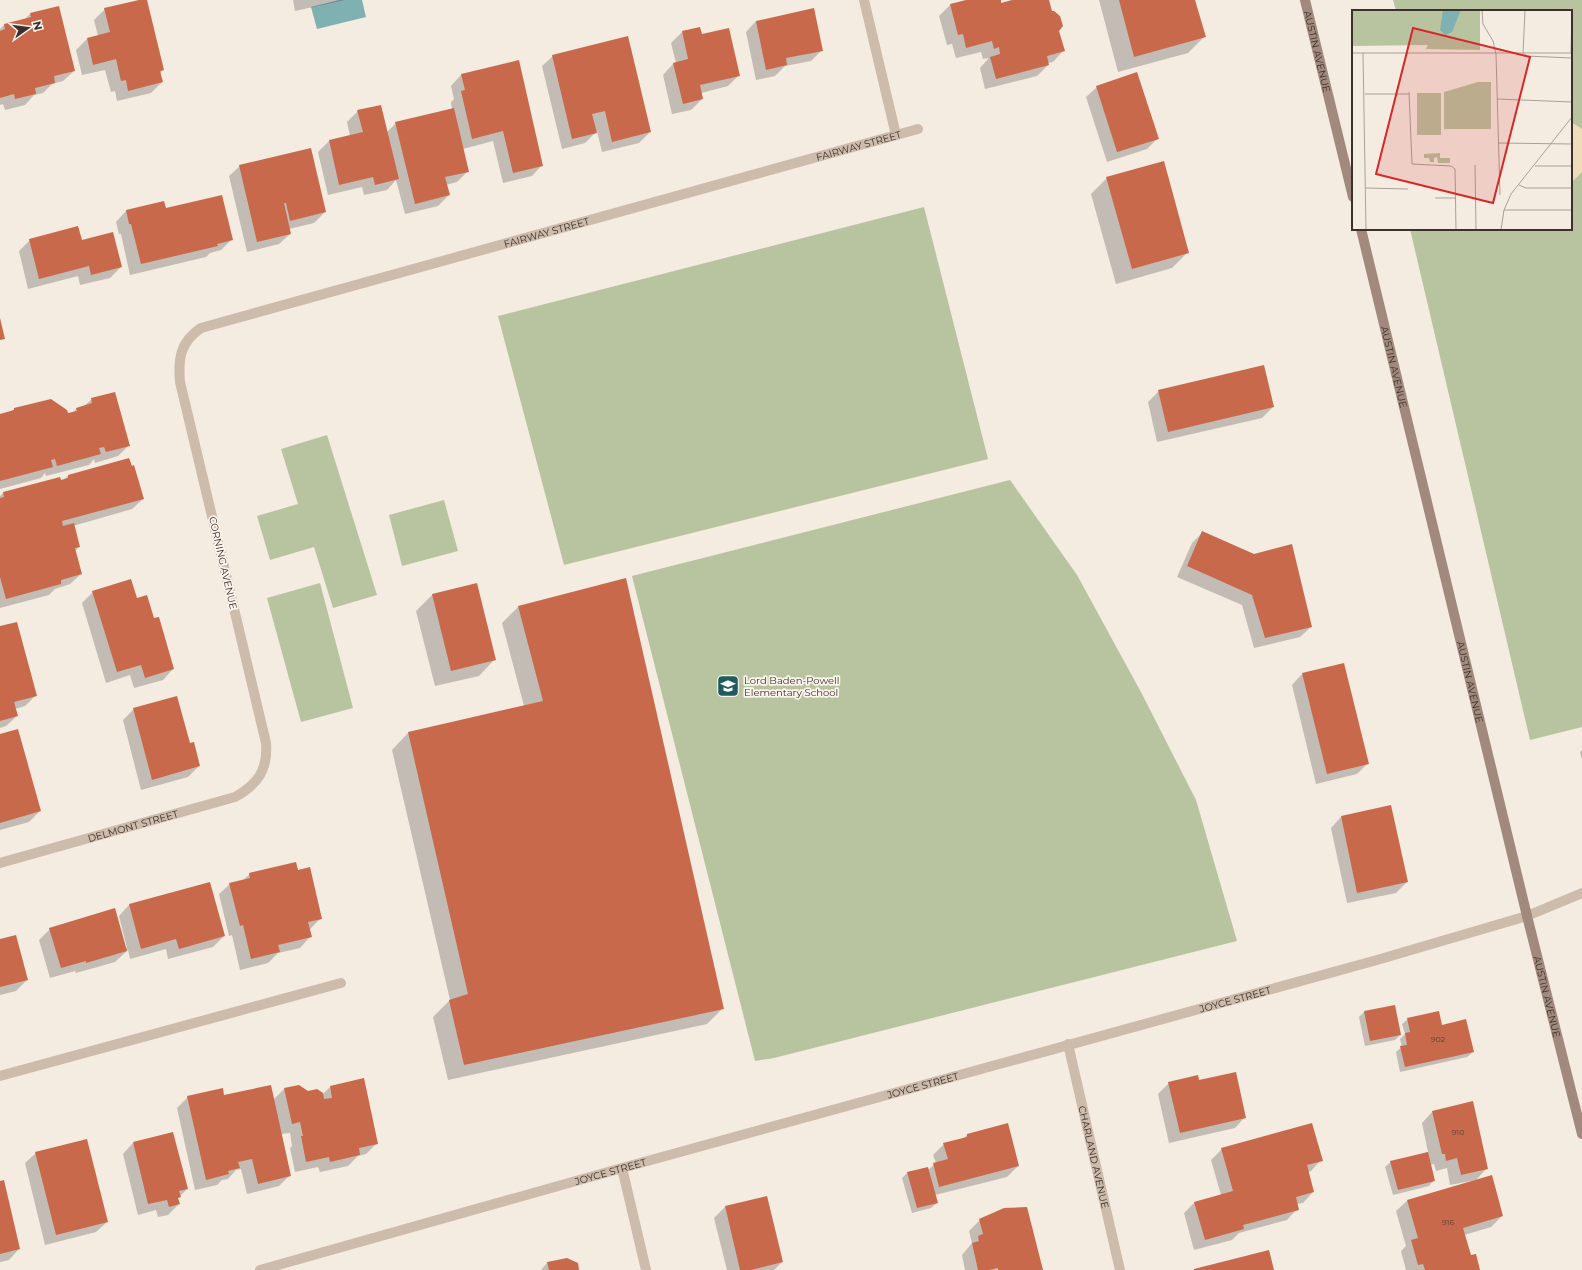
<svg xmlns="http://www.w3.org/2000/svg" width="1582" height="1270" viewBox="0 0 1582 1270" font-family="Montserrat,sans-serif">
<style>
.green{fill:#b8c4a0}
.sand{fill:#efdcb8}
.water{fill:#7fb0b2}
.shadow{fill:#0003}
.building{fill:#c8694b}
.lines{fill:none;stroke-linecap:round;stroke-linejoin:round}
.lane{stroke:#cdbbac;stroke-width:10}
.street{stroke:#cdbbac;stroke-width:10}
.secondary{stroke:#a18a7d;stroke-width:10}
.labels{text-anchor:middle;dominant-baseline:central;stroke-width:3.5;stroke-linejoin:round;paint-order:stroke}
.number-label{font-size:8px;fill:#5e3e33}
.street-label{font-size:10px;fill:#3b302b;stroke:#fbf5ee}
.poi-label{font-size:10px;fill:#3b302b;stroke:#fbf5ee;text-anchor:start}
.inset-road{fill:none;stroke:#aaa098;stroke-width:1}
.view{fill:#d62828;fill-opacity:0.15;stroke:#d62828;stroke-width:2}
.inset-edge{fill:none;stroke:#3b302b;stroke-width:2}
</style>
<rect width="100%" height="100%" fill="#f4ebe1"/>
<g class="green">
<path d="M1393 0H1582V727L1530 740 1410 229H1571V11H1396Z"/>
<path d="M924 207 988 459 564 565 498 316Z"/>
<path d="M327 435 377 595 333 608 314 547 270 560 257 516 298 504 281 449Z"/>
<path d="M1010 480 1077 575 1142 694 1196 800 1237 941 774 1058 755 1061 632 576Z"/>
<path d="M444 500 458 551 402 566 389 515Z"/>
<path d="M320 583 353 708 301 722 267 598Z"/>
</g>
<path class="sand" d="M1571 122 1582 129V172L1571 183Z"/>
<path class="water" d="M339 0H362L366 17 317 29 311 7Z"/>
<g class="shadow">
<path d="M143 0H146L163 70 160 73 162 82 151 93 117 101 115 91 111 92 105 70 82 75 76 50 87 39 98 36 94 20 105 9Z"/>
<path d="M293 0H345L295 11Z"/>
<path d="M970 0H1000L1001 4 1016 0H1048L1063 51 1053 62 1048 63V65L1037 76 985 89 980 68 988 59V58L983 59 981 52 956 58 952 44 947 45 939 16 950 5Z"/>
<path d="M1099 0H1194L1204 37 1188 53 1118 72Z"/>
<path d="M58 7 74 71 63 81 52 84 43 93 34 95 25 105 5 110 3 104 0 105V29L4 25 24 20 30 14Z"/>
<path d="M756 21 822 50 811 61 785 66 775 76 756 80 746 32Z"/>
<path d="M700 28 701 35 739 75 728 86 701 93 702 99 691 110 672 114 663 75 673 64 676 63 671 43 682 32Z"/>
<path d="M553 56 650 132 639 143 602 152 597 131 585 143 562 149 542 66Z"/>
<path d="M461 75 542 165 532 176 503 183 493 141 463 149 468 171 457 182 446 185 449 195 438 206 405 214 396 180 387 190 364 195 362 187 328 195 318 152 329 141 350 136 347 122 358 111 387 132 396 123 452 110 451 102 454 99 451 86Z"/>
<path d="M1097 87 1158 138 1147 149 1107 162 1086 97Z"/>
<path d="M240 166 325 212 314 223 289 229 290 234 279 244 247 252 229 176Z"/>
<path d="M1107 178 1188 252 1172 268 1116 284 1091 194Z"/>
<path d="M165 209 232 239 221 250 210 253 206 257 130 275 121 234H119L116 222 126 211Z"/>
<path d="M30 240 81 241 121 267 110 278 80 285 78 276 28 289 19 251Z"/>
<path d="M1159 391 1273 407 1262 418 1157 442 1148 402Z"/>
<path d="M92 399 129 445 118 456 95 463 94 459 89 465 46 476 45 473 41 478 0 489V415L11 412 14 409 68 415 71 414 76 409 84 406Z"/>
<path d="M68 476 143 499 132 509 73 526 79 547 75 551 81 574 70 584 55 589 49 595 0 608V496L3 493 63 480Z"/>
<path d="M1203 532 1311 627 1300 637 1254 648 1242 605 1177 577 1192 543Z"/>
<path d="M625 579 723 1008 707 1024 448 1080 433 1017 450 1000 392 750 408 733 524 706 502 623 518 607Z"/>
<path d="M476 584 495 659 479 676 435 686 416 611 432 595Z"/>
<path d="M93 592 136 599 154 619 173 669 163 680 134 688 130 675 106 683 82 603Z"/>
<path d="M0 627 36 695 25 706 15 709 17 716 6 726 0 728Z"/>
<path d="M1302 674 1368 763 1357 774 1316 784 1292 685Z"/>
<path d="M134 709 189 744 199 766 188 777 141 790 123 720Z"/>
<path d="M0 735 40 811 29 822 0 830Z"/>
<path d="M1582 750V760L1580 752Z"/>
<path d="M1341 817 1407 882 1396 893 1347 903 1331 828Z"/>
<path d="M297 871 321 918 309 930 310 937 300 948 278 953 268 963 240 970 232 935 229 936 219 894 230 884 243 880 250 874Z"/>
<path d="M129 905 224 936 213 947 168 959 166 949 130 959 128 950 115 962 76 973 75 971 50 978 39 940 50 929 127 948 119 916Z"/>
<path d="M0 940 27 980 16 991 0 995Z"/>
<path d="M1364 1012 1400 1035 1395 1040 1365 1046 1359 1017Z"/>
<path d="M1408 1019 1441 1026 1473 1052 1467 1057 1400 1072 1396 1052 1402 1047 1400 1039 1405 1034 1402 1024Z"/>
<path d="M1199 1081 1245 1117 1235 1128 1169 1143 1158 1094 1169 1083Z"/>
<path d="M299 1086 308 1092 322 1095 330 1087 377 1143 366 1154 358 1156 348 1166 320 1172 318 1167 295 1172 290 1148 292 1146 290 1133 281 1134 290 1175 279 1186 247 1194 241 1169 236 1170 228 1179 222 1180 217 1185 195 1190 177 1108 188 1097 224 1096 273 1100 284 1089Z"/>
<path d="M1432 1112 1487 1168 1476 1180 1450 1185 1447 1168 1436 1171 1434 1164 1430 1165 1434 1180 1429 1186 1393 1195 1385 1167 1391 1162 1428 1152 1422 1123Z"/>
<path d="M967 1135 1018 1166 1007 1177 935 1195 937 1203 931 1208 912 1213 902 1178 907 1173 928 1170 936 1163 933 1155 944 1144 963 1139Z"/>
<path d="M133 1143 187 1189 177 1199 179 1204 168 1215 158 1217 156 1210 138 1215 123 1154Z"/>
<path d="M1222 1149 1321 1160 1311 1171 1308 1172 1313 1192 1303 1203 1296 1204 1297 1209 1287 1220 1239 1233 1232 1240 1194 1250 1184 1213 1195 1202 1221 1195 1211 1160Z"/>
<path d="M36 1153 107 1222 96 1232 45 1245 25 1163Z"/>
<path d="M0 1182 19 1249 9 1260 0 1262Z"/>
<path d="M767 1197 782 1262 774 1270H727L714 1218 725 1207Z"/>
<path d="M1407 1201 1502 1216 1491 1227 1464 1235 1470 1257 1479 1270H1406L1401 1251 1406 1246 1396 1211Z"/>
<path d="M980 1220 1042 1270H965L962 1255 972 1243 969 1231Z"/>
<path d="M567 1259 578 1270H541L547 1263Z"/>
</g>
<g class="building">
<path d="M139 0H147L164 70 160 71 163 82 128 91 126 80 121 81 116 59 93 65 87 38 110 32 104 8Z"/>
<path d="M966 0H1001V3L1012 0H1049L1052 11H1054L1060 16 1063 26 1059 31 1065 51 1047 56 1049 65 996 79 990 57 1000 54 999 47 994 49 992 41 966 48 963 34 958 35 950 4Z"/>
<path d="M1119 0H1195L1206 37 1134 57Z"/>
<path d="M59 6 75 71 54 76 55 83 35 88 36 94 15 99 14 94 0 98V31L5 29 4 24 31 17 30 13Z"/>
<path d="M814 8 823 51 786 58 787 65 766 70 756 21Z"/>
<path d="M700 27 702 34 729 28 740 76 700 85 703 99 683 104 673 63 688 59 682 31Z"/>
<path d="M628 36 651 132 612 142 605 111 592 114 597 133 572 139 552 55Z"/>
<path d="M519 60 543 166 513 173 503 131 472 139 461 91 465 90 461 74Z"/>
<path d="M1137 72 1159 139 1117 152 1096 86Z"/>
<path d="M381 105 399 179 375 185 373 177 339 185 329 140 363 132 357 110Z"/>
<path d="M454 108 469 172 445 177 450 195 415 204 395 122Z"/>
<path d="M311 148 326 212 290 221 286 203H284L291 234 257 242 239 165Z"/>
<path d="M1164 161 1189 253 1132 269 1106 177Z"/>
<path d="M222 195 233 240 217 244 218 246 141 264 131 224H129L126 210 164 201 166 208Z"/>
<path d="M78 226 82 240 113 232 122 267 91 275 89 266 39 279 29 239Z"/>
<path d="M0 318 5 339 0 340Z"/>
<path d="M1264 365 1274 407 1168 432 1158 390Z"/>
<path d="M115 392 130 446 106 452 104 447 99 448 101 454 57 466 55 459 51 460 53 467 0 481V414L14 410V408L51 399 67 410 68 413 77 411 76 408 92 403 91 398Z"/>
<path d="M129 458 132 466 134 465 144 499 62 521 63 526 74 523 80 547 75 548 82 574 61 580V584L6 599 0 577V498L4 497 3 492 60 477 61 480 68 478V475Z"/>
<path d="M1202 531 1254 554 1292 544 1312 627 1265 638 1252 595 1187 566Z"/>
<path d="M626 578 724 1009 464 1065 449 1000 468 994 408 732 543 701 518 606Z"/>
<path d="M131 579 137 598 147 595 154 618 159 617 174 669 145 678 141 665 117 672 92 591Z"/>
<path d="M477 583 496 660 451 671 432 594Z"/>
<path d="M17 622 37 696 14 702 18 716 0 721V626Z"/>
<path d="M1344 663 1369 764 1327 774 1302 673Z"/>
<path d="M177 696 190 743 194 742 200 766 152 780 133 708Z"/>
<path d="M18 729 41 811 0 823V734Z"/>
<path d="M1391 805 1408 882 1357 893 1341 816Z"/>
<path d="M296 862 298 870 310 867 322 919 308 922 312 937 278 945 280 952 251 959 243 925 240 926 229 883 250 878 249 873Z"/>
<path d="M210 882 225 936 179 949 176 939 141 949 129 904Z"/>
<path d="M115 908 127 951 86 963V961L61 968 49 928Z"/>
<path d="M16 935 28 980 0 987V939Z"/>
<path d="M1395 1005 1401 1035 1370 1041 1364 1011Z"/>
<path d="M1439 1011 1442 1025 1466 1019 1474 1052 1405 1067 1400 1046 1407 1045 1405 1033 1410 1032 1407 1018Z"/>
<path d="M1236 1072 1246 1118 1180 1133 1168 1082 1198 1075 1199 1080Z"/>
<path d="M364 1078 378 1144 359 1148 360 1155 330 1162 329 1157 306 1162 301 1136H303L300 1122 292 1124 284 1088 299 1085 308 1091 317 1089 323 1093 324 1099 332 1098 330 1086Z"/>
<path d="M271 1085 291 1176 258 1184 252 1159 238 1162 240 1168 228 1171 229 1174 206 1180 187 1096 223 1088 224 1095Z"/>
<path d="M1473 1101 1488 1169 1461 1175 1457 1158 1446 1161 1445 1154H1442L1432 1111Z"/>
<path d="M1008 1123 1019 1166 939 1187 933 1163 948 1159 943 1143 967 1137V1134Z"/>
<path d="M1312 1123 1323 1161 1307 1165 1314 1192 1296 1197 1299 1210 1243 1225 1244 1229 1205 1240 1194 1202 1233 1191 1221 1148Z"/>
<path d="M173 1132 188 1189 179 1191 181 1197 178 1198 180 1204 169 1207 167 1200 148 1204 133 1142Z"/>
<path d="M87 1139 108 1222 56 1235 35 1152Z"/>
<path d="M1428 1152 1435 1181 1398 1190 1390 1161Z"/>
<path d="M928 1167 938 1203 917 1208 907 1172Z"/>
<path d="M1492 1175 1503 1216 1463 1228 1471 1255 1476 1254 1480 1270H1425L1423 1264 1418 1265 1411 1240 1418 1238 1407 1200Z"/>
<path d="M4 1180 20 1249 0 1254V1181Z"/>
<path d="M767 1196 783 1262 751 1270H740L725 1206Z"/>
<path d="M1027 1207 1043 1270H998V1268L989 1270H978L972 1243 979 1241 978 1236 983 1234 979 1219 1004 1208Z"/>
<path d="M1269 1250 1274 1270H1194V1269Z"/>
<path d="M567 1258 578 1263 579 1270H549L547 1262Z"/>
</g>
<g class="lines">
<g class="lane">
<path d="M864 0 896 135"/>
<path d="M0 1076 341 983"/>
</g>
<g class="street">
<path id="s1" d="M0 863 235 797C258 784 268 770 266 743L180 382C178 359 180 342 201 328L918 129"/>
<path id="s2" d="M1068 1044 1120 1270"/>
<path d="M622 1168 646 1270"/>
<path id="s3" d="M260 1270 622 1168 1377 960 1527 916 1582 893"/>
</g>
<g class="secondary">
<path id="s4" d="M1305 0 1353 197"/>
<path id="s5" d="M1361 229 1527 916 1582 1134"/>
</g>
</g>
<defs>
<g id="school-square" transform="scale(1.15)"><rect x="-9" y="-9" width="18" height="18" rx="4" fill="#1f5a5e" stroke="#fbf5ee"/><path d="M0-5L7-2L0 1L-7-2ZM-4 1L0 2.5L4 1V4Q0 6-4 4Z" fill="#fff"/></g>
</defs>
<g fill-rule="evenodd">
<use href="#school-square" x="728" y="686"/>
</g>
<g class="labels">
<g class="number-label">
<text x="1438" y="1039">902</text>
<text x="1458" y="1132">910</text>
<text x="1448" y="1222">916</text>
</g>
<g class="street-label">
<text stroke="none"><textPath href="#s4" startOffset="53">AUSTIN AVENUE</textPath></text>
<text stroke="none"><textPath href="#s1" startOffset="1426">FAIRWAY STREET</textPath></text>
<text stroke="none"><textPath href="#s1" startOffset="1102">FAIRWAY STREET</textPath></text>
<text stroke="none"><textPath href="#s5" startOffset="142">AUSTIN AVENUE</textPath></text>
<text transform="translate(223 563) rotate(77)">CORNING AVENUE</text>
<text stroke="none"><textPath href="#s5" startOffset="466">AUSTIN AVENUE</textPath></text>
<text stroke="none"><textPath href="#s1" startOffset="138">DELMONT STREET</textPath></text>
<text stroke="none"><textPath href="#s5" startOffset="790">AUSTIN AVENUE</textPath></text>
<text stroke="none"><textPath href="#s3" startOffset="1012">JOYCE STREET</textPath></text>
<text stroke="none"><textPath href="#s3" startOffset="688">JOYCE STREET</textPath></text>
<text stroke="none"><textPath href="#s2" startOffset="116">CHARLAND AVENUE</textPath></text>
<text stroke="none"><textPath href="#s3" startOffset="364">JOYCE STREET</textPath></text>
</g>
<g class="poi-label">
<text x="744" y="680">Lord Baden-Powell<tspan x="744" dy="12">Elementary School</tspan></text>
</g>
</g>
<g transform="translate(1352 10)">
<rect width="220" height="220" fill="#f4ebe1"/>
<path d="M0 0H128V40L74 39 76 35 0 36ZM126 72H139V119H92V82ZM89 83V125H65V83ZM88 143V148H98V153H86L85 147 82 148V152H78L77 148H72V144Z" fill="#b8c4a0"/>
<path d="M91 0H109L100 22 93 25 88 20Z" fill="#7fb0b2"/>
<path class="inset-road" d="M130 0 131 14 141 31 144 44 148 185M0 43H220M11 43 14 220M219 43 220 1M171 44 173 0M173 44 174 46 220 48M57 82 60 154 99 156 103 159 104 220M13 84H57M145 89 220 92M146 133 220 134M123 155 124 220M183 156H220M167 175 174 178H220M14 178 56 179M83 188H104M152 200H220M149 220 152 200 159 184 220 107"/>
<path class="view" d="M61 18 178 47 141 193 24 164Z"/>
<rect width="220" height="220" class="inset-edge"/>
</g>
<g transform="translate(28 28) rotate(76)" stroke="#fbf5ee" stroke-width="3" paint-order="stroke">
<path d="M0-3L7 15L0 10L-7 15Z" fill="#3b302b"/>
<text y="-6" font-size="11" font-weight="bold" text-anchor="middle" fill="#3b302b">N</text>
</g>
</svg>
